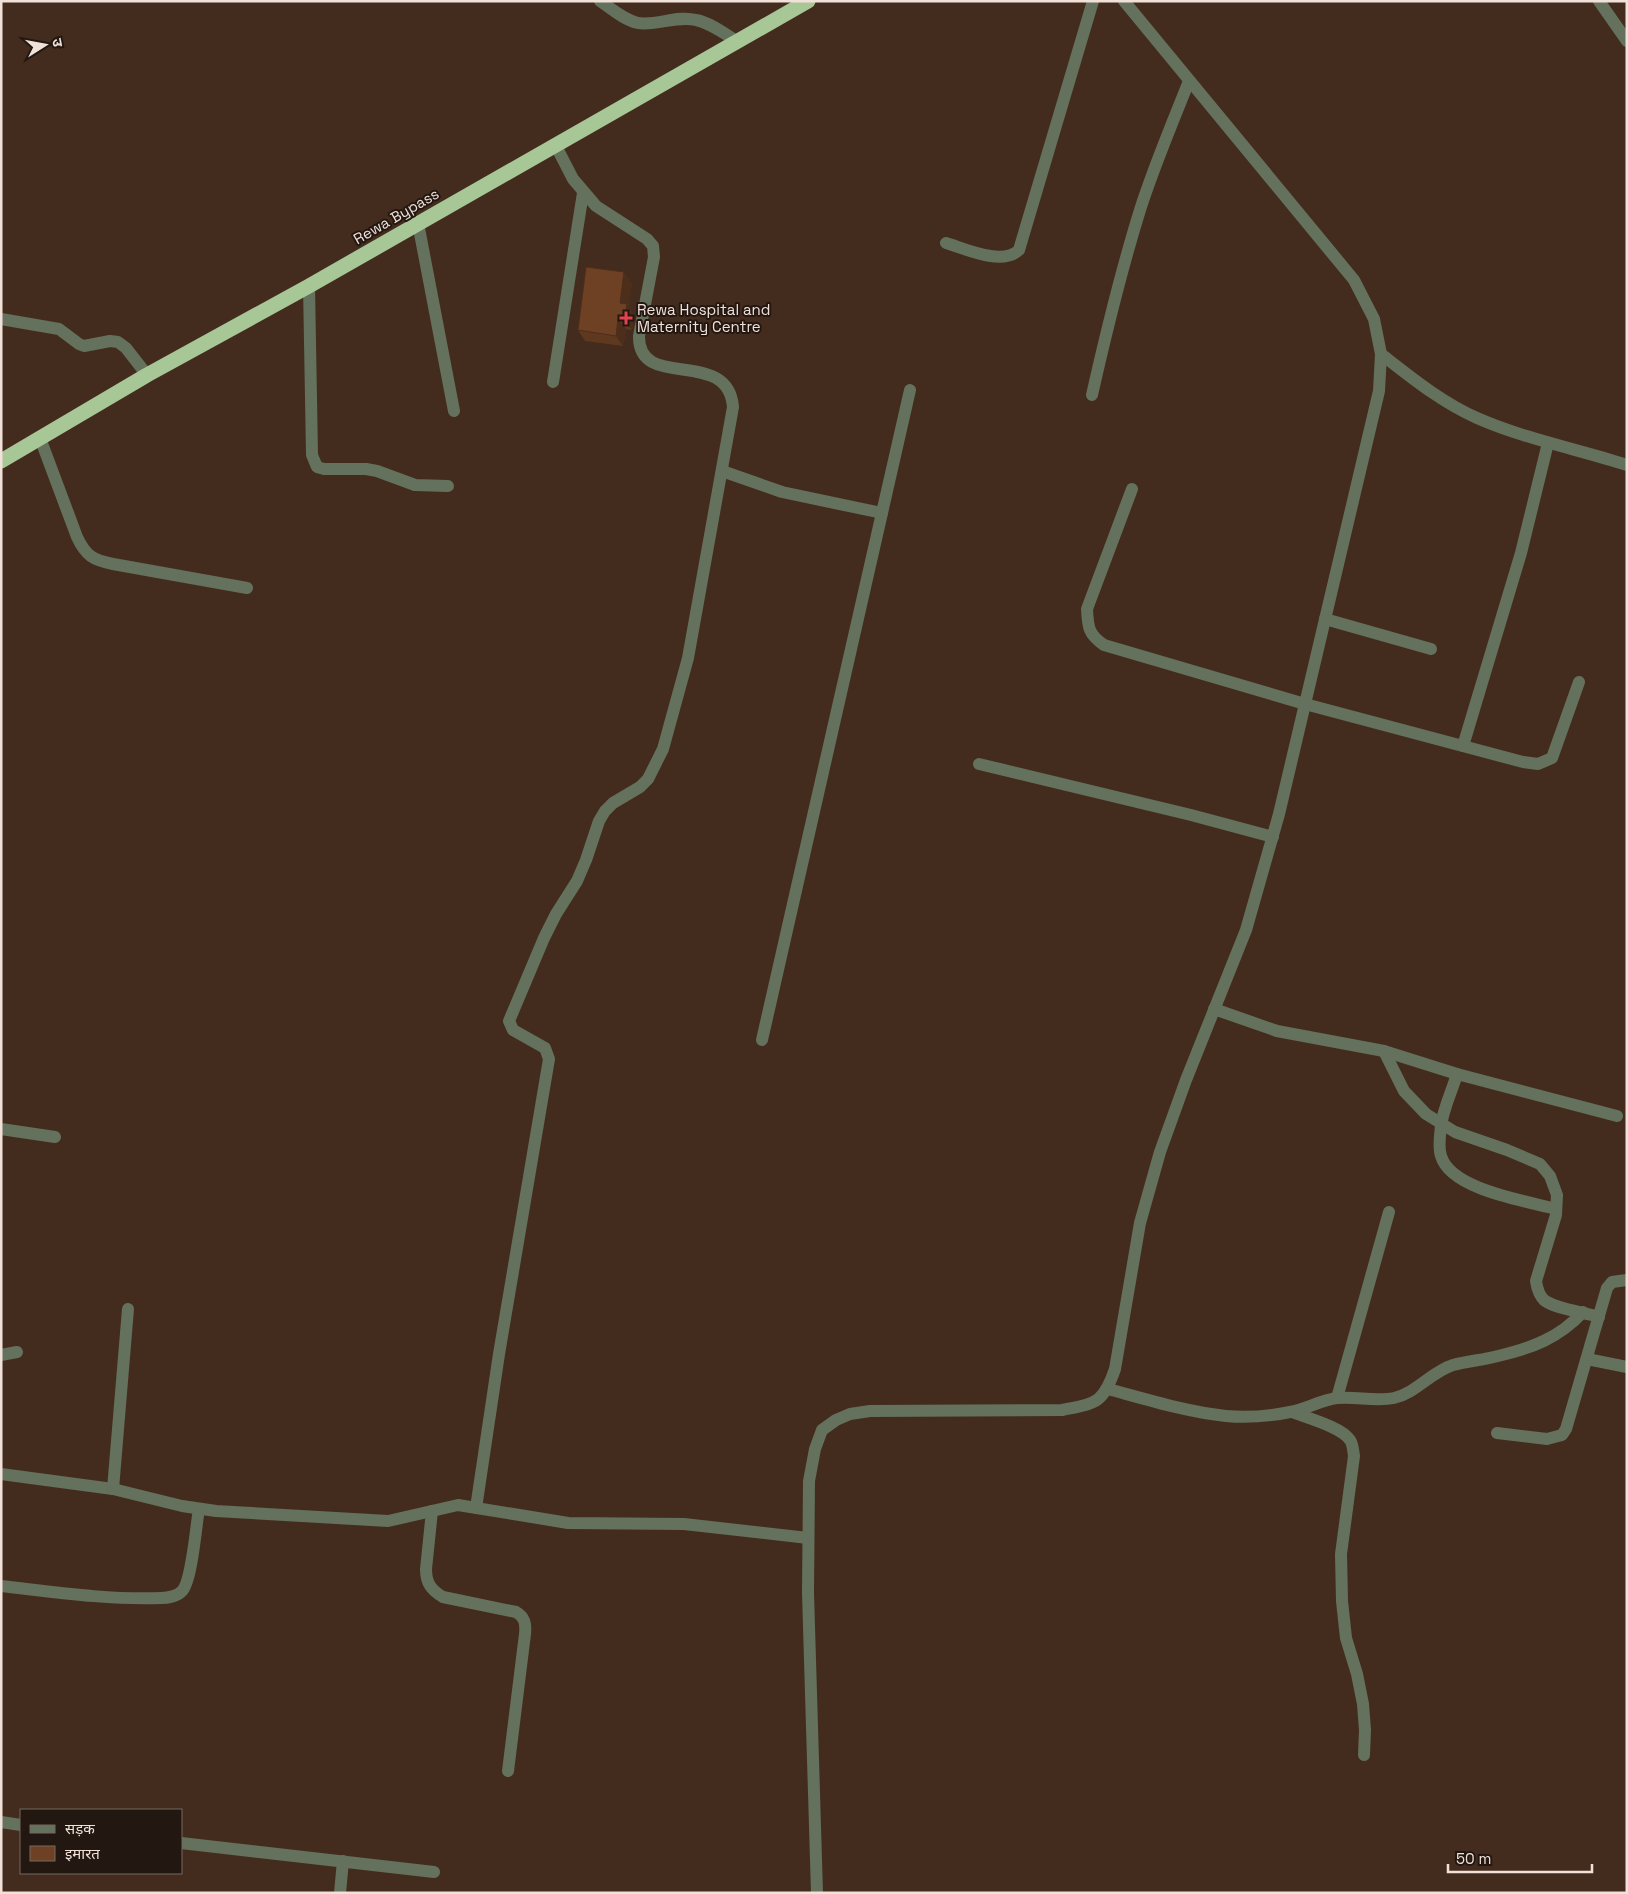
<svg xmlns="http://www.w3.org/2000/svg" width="1628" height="1894" viewBox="0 0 1628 1894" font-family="'Space Grotesk','Noto Sans Devanagari',sans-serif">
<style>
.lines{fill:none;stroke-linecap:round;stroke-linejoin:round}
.minor{stroke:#64715d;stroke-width:12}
.highway{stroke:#a8c796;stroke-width:15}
.wall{fill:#5f3820}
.shaded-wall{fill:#4d2e1a}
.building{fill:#6e4125;stroke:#4d2e1a}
.health-dot{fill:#e0444e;stroke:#221711;stroke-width:2}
.labels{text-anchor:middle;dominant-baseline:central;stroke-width:4;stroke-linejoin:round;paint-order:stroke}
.street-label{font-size:15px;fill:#f1e1d9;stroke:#221711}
.poi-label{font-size:15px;fill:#f1e1d9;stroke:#221711;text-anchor:start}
</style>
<rect width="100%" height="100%" fill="#432c1e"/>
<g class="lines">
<g class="minor">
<path d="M600 1C612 9 624 20 638 23 657 26 677 15 696 20 711 23 725 34 738 42"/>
<path d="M1599 1 1627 41"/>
<path d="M418 223 454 411"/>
<path d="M946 243C966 249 1002 266 1019 250L1093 1"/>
<path d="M309 286 312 455 317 467 324 469H366L377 471 415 485 448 486"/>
<path d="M1 319 59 329 79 344 84 346 110 341 118 342 126 348 147 375"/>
<path d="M1381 354C1412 378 1441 402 1477 418 1525 439 1577 449 1627 465"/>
<path d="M553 382 583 193"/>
<path d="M1092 395C1106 333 1121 271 1140 210 1154 166 1172 124 1189 81"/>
<path d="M40 438 77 537C86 556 93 560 113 564L247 588"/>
<path d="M722 471 782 492 882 513"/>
<path d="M1132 489 1087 609C1088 627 1088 634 1104 645L1305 704 1523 762 1538 764 1552 758 1579 682"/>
<path d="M1325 619 1431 649"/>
<path d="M1463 746 1521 553 1548 443"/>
<path d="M979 764 1191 815 1273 837"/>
<path d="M1214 1009 1277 1031 1384 1051 1457 1074 1617 1116"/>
<path d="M762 1040 910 390"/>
<path d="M1384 1051 1404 1091 1426 1114 1455 1132 1507 1150 1540 1164 1550 1176 1557 1195 1556 1215 1536 1281C1537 1288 1539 1295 1544 1300 1555 1309 1584 1312 1599 1317"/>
<path d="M1457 1074C1452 1091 1443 1109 1441 1126 1440 1135 1438 1147 1441 1156 1451 1190 1527 1201 1556 1209"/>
<path d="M1 1129 55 1137"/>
<path d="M1 1355 17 1352"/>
<path d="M1587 1359 1627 1367"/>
<path d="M1108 1389C1145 1399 1187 1412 1226 1416 1247 1418 1270 1416 1290 1412 1306 1409 1321 1400 1337 1398 1356 1396 1375 1402 1394 1398 1416 1393 1431 1372 1453 1365 1468 1361 1483 1360 1498 1356 1532 1348 1559 1338 1583 1312"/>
<path d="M1337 1398 1389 1212"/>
<path d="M1292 1412C1307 1418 1341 1427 1350 1440 1353 1444 1353 1450 1354 1456L1341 1554 1342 1601 1346 1638 1357 1674 1363 1704 1365 1730 1364 1755"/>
<path d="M1497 1433 1547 1439 1562 1435 1566 1429 1607 1288 1612 1282 1627 1280"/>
<path d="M1 1474 113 1489 182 1506 216 1511 388 1521 458 1505 568 1523 684 1524 808 1538"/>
<path d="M113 1489 128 1309"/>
<path d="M476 1508 499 1354 549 1059 545 1048 513 1030 509 1021 544 938 556 914 577 881 586 860 599 821 605 811 613 803 640 787 648 779 663 749 688 658 733 407C728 346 638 392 639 336L654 257 653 246 647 239 596 206 573 179 556 146"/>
<path d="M432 1511 426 1569C426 1583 431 1590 443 1597L516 1612C525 1617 526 1624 525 1634L508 1771"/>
<path d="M1 1586C54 1592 108 1600 161 1598 168 1598 178 1596 182 1591 192 1581 196 1525 199 1509"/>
<path d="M1 1822 21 1825"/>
<path d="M181 1843 434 1872"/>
<path d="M340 1893 343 1861"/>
<path d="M817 1893 808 1593 809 1481 815 1449 822 1430 836 1420 850 1414 870 1411 1062 1410C1096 1403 1103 1404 1115 1369L1140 1223 1160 1152 1186 1080 1246 930 1279 814 1379 391 1381 354 1374 319 1354 280 1124 1"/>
</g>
<path class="highway" d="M1 461 147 375 309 286 808 1"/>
</g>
<path class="wall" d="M632 283 628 307 634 315 632 330 626 329 623 346 585 341 578 330Z"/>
<g class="shaded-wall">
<path d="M624 272 632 283 628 307 634 315 632 330 624 320 620 303Z"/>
<path d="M618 319 626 329 623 346 616 336Z"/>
</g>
<path class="building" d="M586 267 624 272 620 303 627 304 624 320 618 319 616 336 578 330Z"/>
<path class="health-dot" d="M623.5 310.5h5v5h5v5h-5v5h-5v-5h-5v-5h5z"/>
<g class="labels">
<g class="street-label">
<text transform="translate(396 216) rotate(-30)">Rewa Bypass</text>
</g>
<g class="poi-label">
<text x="637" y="309">Rewa Hospital and<tspan x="637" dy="17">Maternity Centre</tspan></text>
</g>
</g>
<rect width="1628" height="1894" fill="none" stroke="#f1e1d9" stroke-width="5"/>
<rect x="20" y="1809" width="162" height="65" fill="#221711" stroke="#756861"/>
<rect x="30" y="1825" width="25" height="8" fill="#64715d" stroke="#756861"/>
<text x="65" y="1834" font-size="15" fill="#f1e1d9">सड़क</text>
<rect x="30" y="1846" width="25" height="15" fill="#6e4125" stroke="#756861"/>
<text x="65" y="1859" font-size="15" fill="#f1e1d9">इमारत</text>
<g transform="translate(45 45) rotate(79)" stroke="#221711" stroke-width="4" paint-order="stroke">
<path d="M0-4L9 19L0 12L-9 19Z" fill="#f1e1d9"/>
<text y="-8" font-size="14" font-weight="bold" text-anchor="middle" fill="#f1e1d9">उ</text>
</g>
<path d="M1448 1864v8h144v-8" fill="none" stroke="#f1e1d9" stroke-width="2.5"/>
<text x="1456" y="1864" font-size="15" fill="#f1e1d9" stroke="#221711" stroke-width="4" paint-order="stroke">50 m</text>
</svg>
